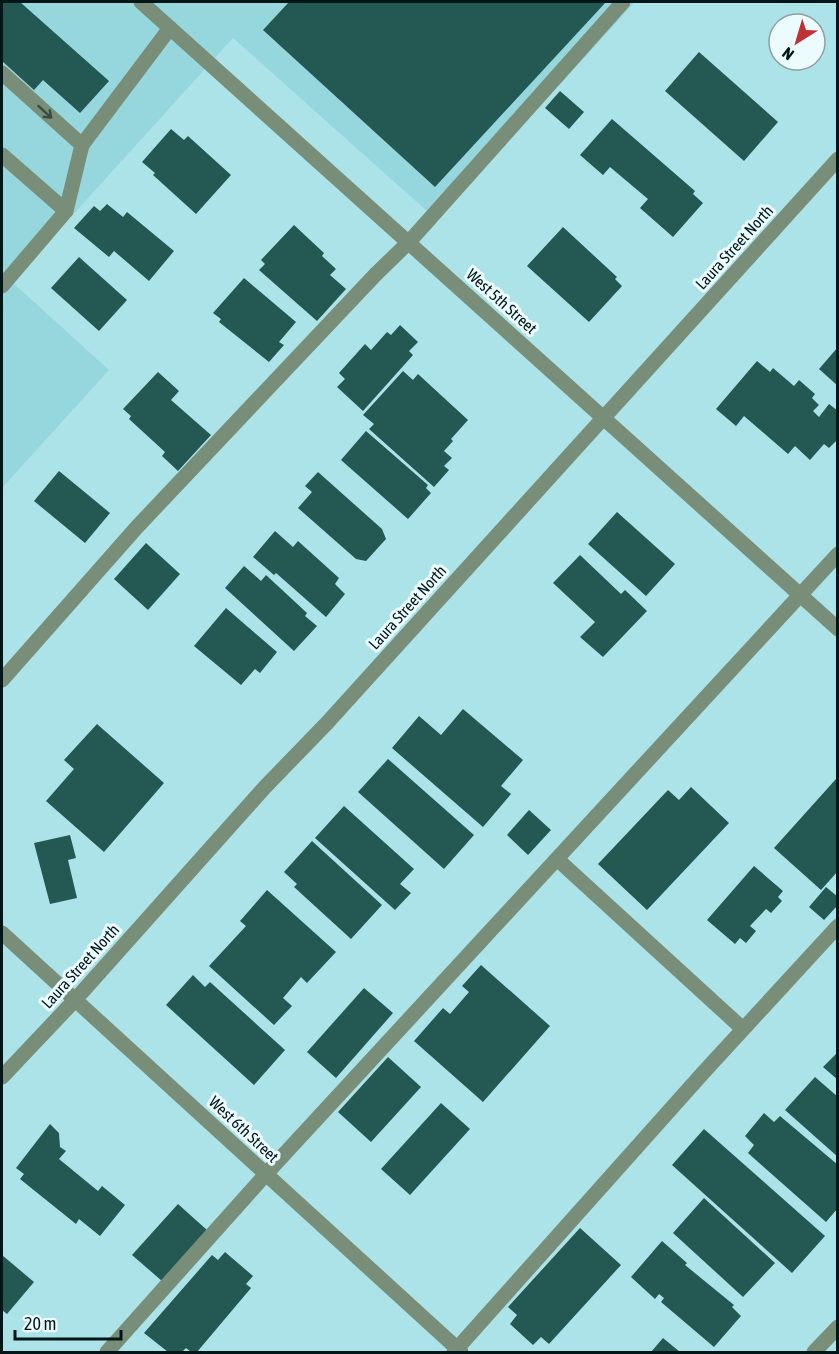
<svg xmlns="http://www.w3.org/2000/svg" width="839" height="1354" viewBox="0 0 839 1354" font-family="'Asap Condensed',sans-serif">
<style>
.built{fill:#96d6dd}
.building{fill:#245852}
.lines{fill:none;stroke-linecap:round;stroke-linejoin:round}
.minor{stroke:#798e79;stroke-width:15}
.oneway{stroke:#384c44}
.labels{text-anchor:middle;dominant-baseline:central;stroke-width:6;stroke-linejoin:round;paint-order:stroke}
.street-label{font-size:16px;fill:#021618;stroke:#ecfcfe}
</style>
<rect width="100%" height="100%" fill="#ace3e9"/>
<path class="built" d="M2 2H635L437 220 233 38 12 282 109 370 2 488Z"/>
<g class="building">
<path d="M3 2H20L109 81 80 113 43 80 34 90 2 61Z"/>
<path d="M289 2H606L435 187 263 30Z"/>
<path d="M699 52 778 122 744 161 665 91Z"/>
<path d="M560 91 584 112 569 129 545 108Z"/>
<path d="M612 119 695 191 693 194 703 203 673 237 640 208 648 199 610 167 603 175 580 155Z"/>
<path d="M171 129 184 140 188 136 231 175 196 214 153 175 155 173 142 162Z"/>
<path d="M107 204 123 217 127 212 174 251 149 281 114 251 109 257 74 228 94 206 100 211Z"/>
<path d="M294 225 324 253 322 256 336 269 330 275 346 289 317 321 259 270 265 264 261 260Z"/>
<path d="M563 227 617 277 615 279 622 286 589 322 527 266Z"/>
<path d="M79 257 127 300 99 331 51 288Z"/>
<path d="M244 278 296 322 279 342 284 345 269 362 219 322 221 319 213 313Z"/>
<path d="M400 325 418 342 409 351 413 355 363 411 337 387 345 379 339 373 365 344 371 350 387 332 391 335Z"/>
<path d="M838 347V386L819 369Z"/>
<path d="M757 361 770 372 773 368 794 386 799 380 815 394 812 398 819 405 813 411 819 417 829 404 838 411V439L829 448 824 444 810 460 795 446 788 454 744 416 736 426 716 409Z"/>
<path d="M403 371 413 380 418 374 468 420 451 439 453 441 444 451 452 458 444 466 449 470 434 487 369 429 374 424 363 415Z"/>
<path d="M158 372 179 391 171 400 211 435 178 471 162 456 165 452 129 419 131 416 123 409Z"/>
<path d="M366 431 428 485 426 488 431 493 408 519 341 460Z"/>
<path d="M59 471 110 513 85 543 34 501Z"/>
<path d="M318 472 382 529 386 539 366 561 356 559 298 508 312 492 305 486Z"/>
<path d="M617 512 675 564 646 596 588 544Z"/>
<path d="M275 531 293 547 298 541 339 578 335 584 345 594 326 617 276 573 274 575 253 557Z"/>
<path d="M146 543 180 574 148 610 114 579Z"/>
<path d="M580 555 621 594 625 590 647 611 603 657 580 637 595 622 553 583Z"/>
<path d="M244 566 261 581 266 575 307 613 305 616 317 626 294 651 225 588Z"/>
<path d="M226 608 277 652 260 673 255 669 241 685 194 646Z"/>
<path d="M463 709 523 760 501 786 511 794 483 827 392 748 419 716 441 735Z"/>
<path d="M97 724 164 783 104 852 46 801 74 769 64 760Z"/>
<path d="M388 759 474 835 444 869 358 792Z"/>
<path d="M836 779 838 780V871L821 890 774 848Z"/>
<path d="M691 787 729 823 647 910 598 864 668 790 679 800Z"/>
<path d="M344 806 414 869 400 884 411 893 395 910 315 838Z"/>
<path d="M529 810 551 830 528 855 507 835Z"/>
<path d="M70 835 76 858 68 860 77 898 50 904 34 843Z"/>
<path d="M312 841 382 905 351 939 294 887 297 884 284 872Z"/>
<path d="M754 866 783 891 778 897 782 901 771 913 766 909 750 926 756 931 746 943 740 938 735 944 707 920Z"/>
<path d="M826 887 838 897V905L824 920 809 907Z"/>
<path d="M267 890 336 952 307 983 301 977 283 998 292 1006 274 1025 209 966 246 926 240 921Z"/>
<path d="M481 965 550 1026 483 1102 414 1041 443 1008 450 1014 469 992 462 986Z"/>
<path d="M193 975 205 987 210 982 285 1050 254 1085 166 1005Z"/>
<path d="M364 988 393 1013 336 1078 307 1052Z"/>
<path d="M838 1052V1080L823 1067Z"/>
<path d="M388 1057 421 1087 371 1142 338 1112Z"/>
<path d="M815 1077 838 1097V1157L785 1110Z"/>
<path d="M441 1103 470 1129 410 1195 381 1169Z"/>
<path d="M764 1113 774 1122 780 1116 838 1165V1208L826 1222 748 1153 754 1145 745 1136Z"/>
<path d="M50 1124 59 1133 60 1147 66 1151 59 1159 98 1191 102 1186 125 1205 100 1236 79 1219 76 1224 20 1179 24 1174 16 1168Z"/>
<path d="M704 1129 825 1236 792 1273 672 1165Z"/>
<path d="M704 1198 775 1263 743 1297 673 1233Z"/>
<path d="M178 1204 207 1230 162 1281 132 1255Z"/>
<path d="M580 1228 621 1265 549 1344 541 1337 533 1345 510 1324 517 1315 508 1307Z"/>
<path d="M662 1241 687 1263 685 1265 734 1305 732 1307 741 1316 714 1347 661 1302 664 1298 659 1294 655 1299 631 1277Z"/>
<path d="M225 1252 253 1276 246 1284 251 1288 197 1352H191L186 1348 182 1352H168L144 1333 212 1255 218 1260Z"/>
<path d="M2 1255 34 1282 7 1314 2 1310Z"/>
<path d="M663 1338 680 1352H651Z"/>
</g>
<g class="lines">
<g class="minor">
<path d="M141 2 838 629"/>
<path d="M2 73 82 145 170 28"/>
<path d="M2 155 66 211 82 145"/>
<path d="M2 286 66 211"/>
<path d="M2 680 137 527 376 274 409 242 623 2"/>
<path d="M557 859 743 1029"/>
<path d="M2 933 461 1352"/>
<path d="M2 1077 75 1000 265 787 327 723 838 159"/>
<path d="M107 1352 266 1174 838 554"/>
<path d="M454 1352 702 1074 838 926"/>
<path d="M814 1352 838 1327"/>
</g>
</g>
<defs><path id="oneway-shaft" d="M-6 0H5M1.5-3L5.5 0L1.5 3" fill="none" stroke-width="1.6" stroke-linecap="round" stroke-linejoin="round" transform="scale(1.5)"/></defs>
<use class="oneway" href="#oneway-shaft" transform="translate(45 112) rotate(42)"/>
<g class="labels">
<g class="street-label">
<text transform="translate(734 247) rotate(-48)">Laura Street North</text>
<text transform="translate(502 301) rotate(42)">West 5th Street</text>
<text transform="translate(407 607) rotate(-48)">Laura Street North</text>
<text transform="translate(80 966) rotate(-48)">Laura Street North</text>
<text transform="translate(244 1129) rotate(43)">West 6th Street</text>
</g>
</g>
<rect width="839" height="1354" fill="none" stroke="#021618" stroke-width="6"/>
<g transform="translate(797 42) rotate(217)"><circle r="28" fill="#ecfcfe" stroke="#8ea0a2" stroke-width="1.5"/>
<path d="M0-4.5L10 22L0 15L-10 22Z" fill="#c03134"/>
<text y="-9" font-size="16" font-weight="bold" text-anchor="middle" fill="#021618">N</text>
</g>
<path d="M15 1330v9h106v-9" fill="none" stroke="#021618" stroke-width="3"/>
<text x="24" y="1330" font-size="18" fill="#021618" stroke="#ecfcfe" stroke-width="4.5" paint-order="stroke">20 m</text>
</svg>
